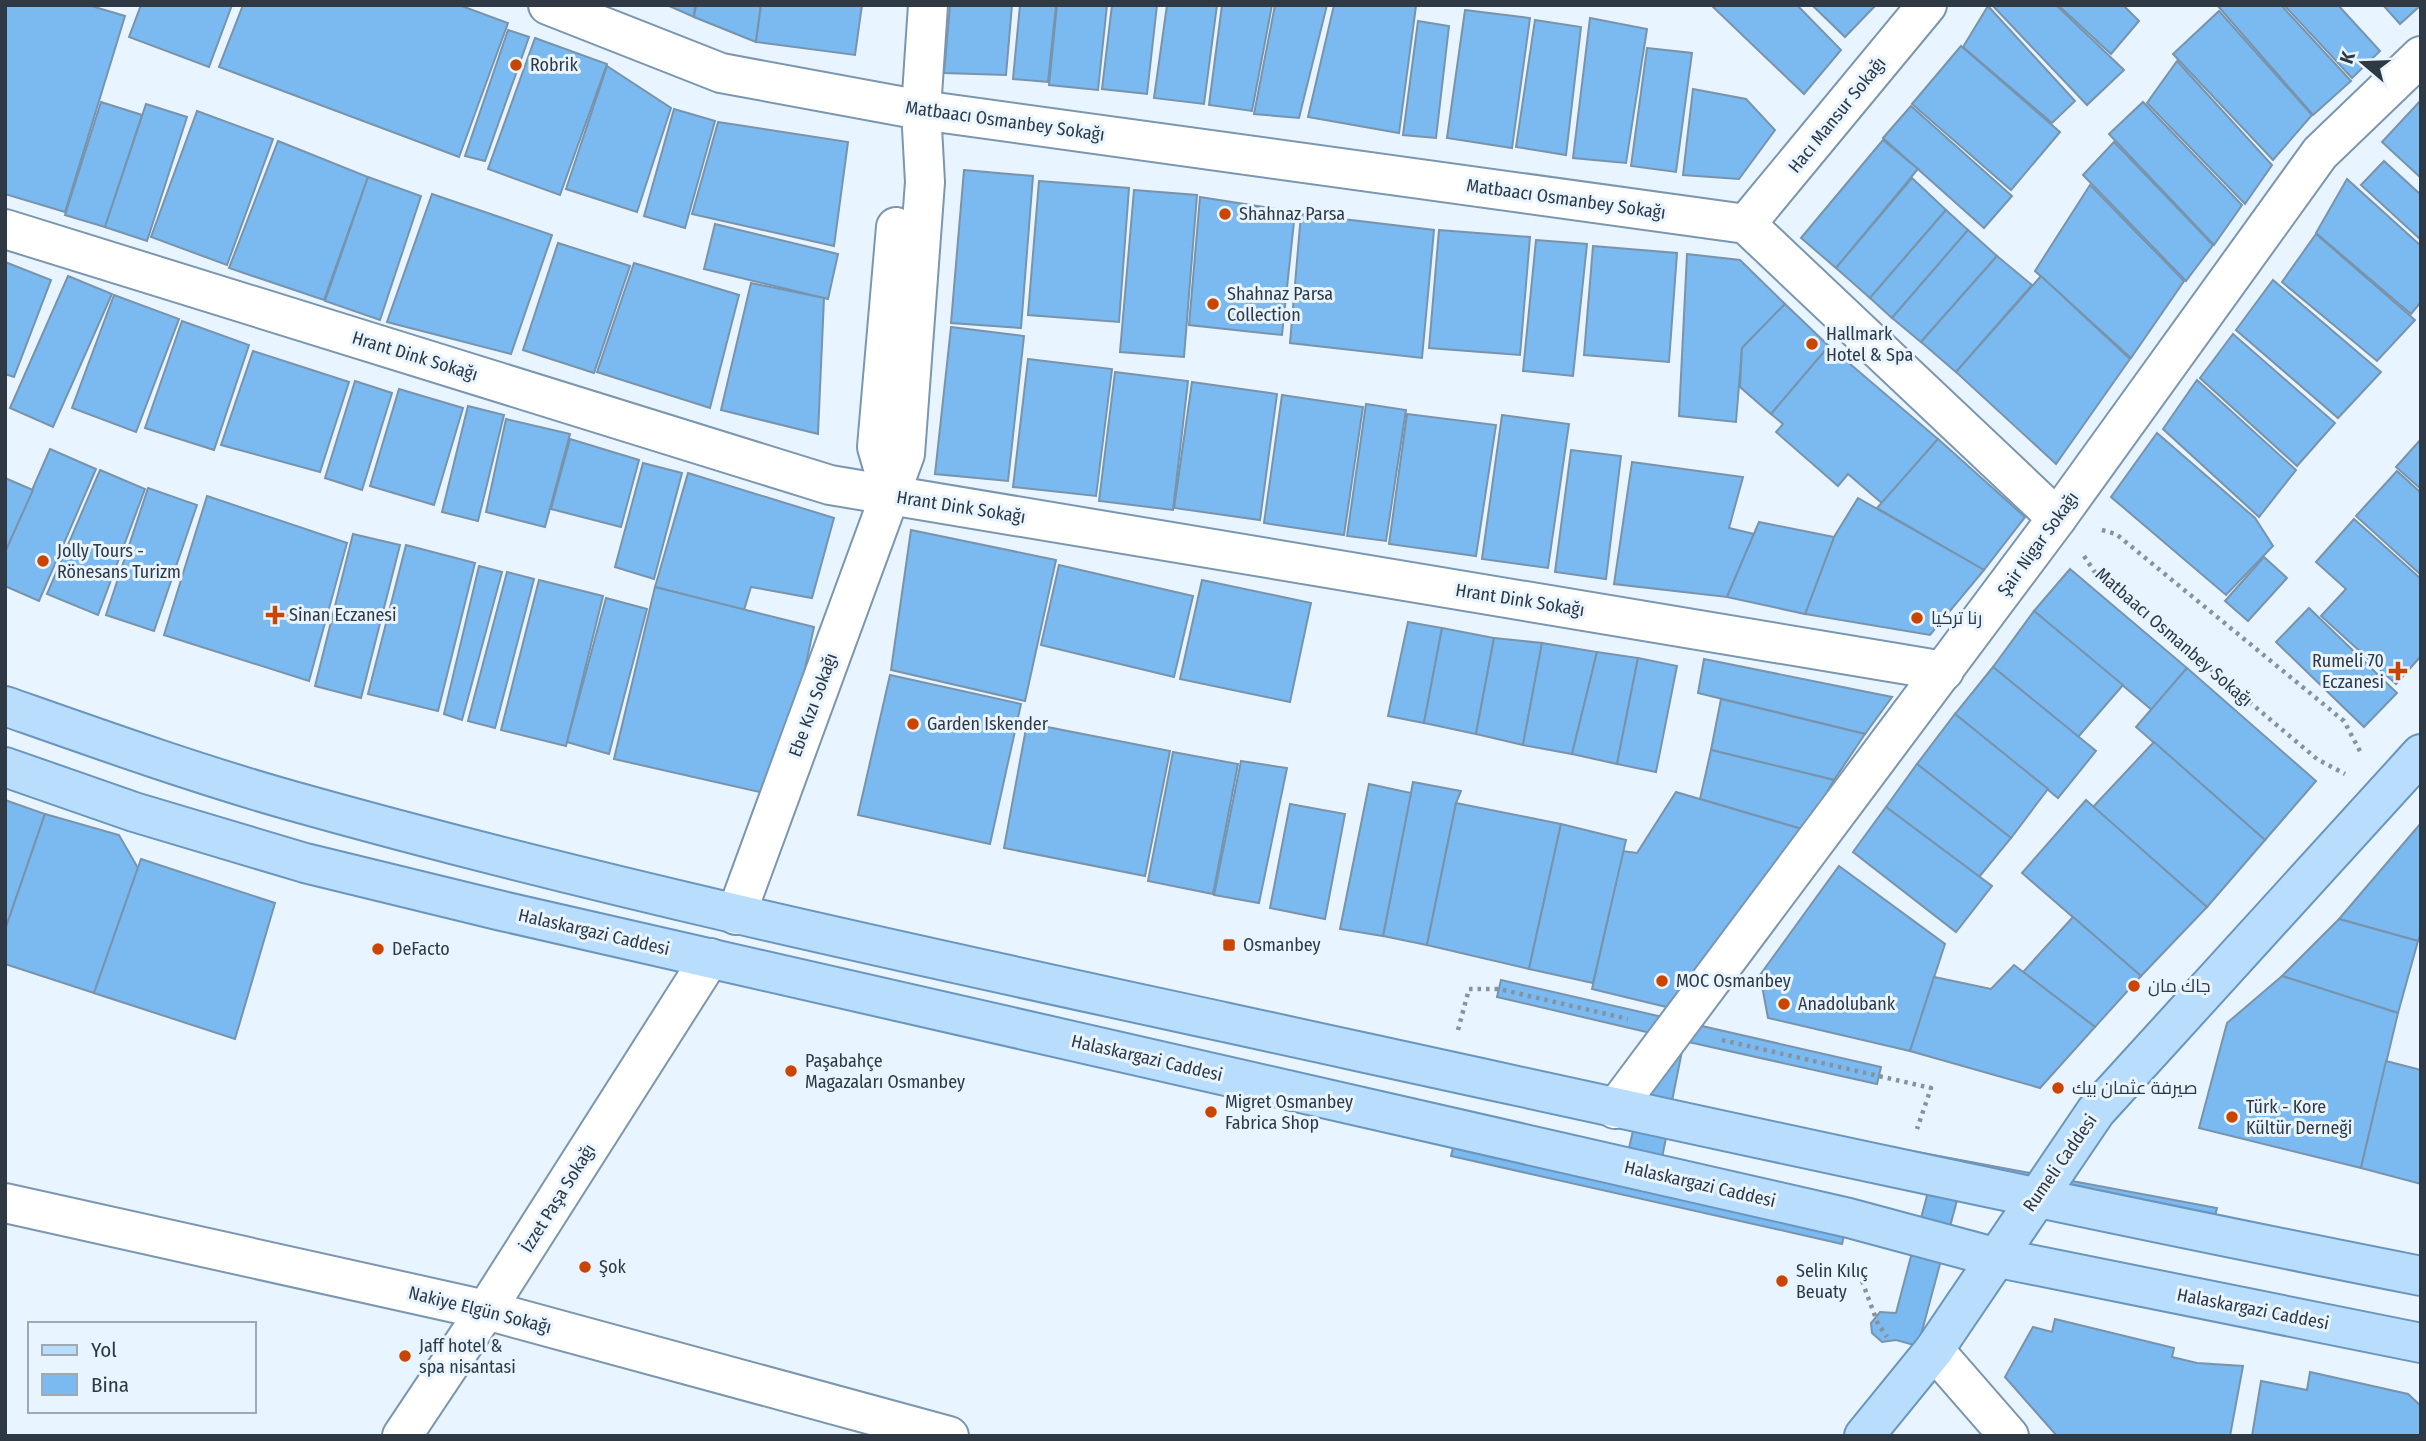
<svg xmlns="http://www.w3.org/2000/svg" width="2426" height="1441" viewBox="0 0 2426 1441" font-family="'Fira Sans Condensed',Cairo,sans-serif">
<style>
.building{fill:#7abaf1;stroke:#7893ac;stroke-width:2}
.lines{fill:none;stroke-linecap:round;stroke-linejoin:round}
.minor-casing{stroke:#7b96af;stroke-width:42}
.major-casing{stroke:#6a95bc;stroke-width:42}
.path{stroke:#86929d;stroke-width:4.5;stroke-dasharray:3.5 5;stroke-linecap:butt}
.minor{stroke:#fff;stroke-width:38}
.major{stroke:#b9ddfd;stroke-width:38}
.poi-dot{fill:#ca4500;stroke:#e8f4ff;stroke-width:2.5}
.labels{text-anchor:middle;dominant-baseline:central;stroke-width:6;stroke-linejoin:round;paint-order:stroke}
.poi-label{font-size:18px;fill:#2e3944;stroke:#e8f4ff;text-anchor:start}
.street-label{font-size:18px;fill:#2e3944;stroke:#e8f4ff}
</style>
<rect width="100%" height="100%" fill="#e8f4ff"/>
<g class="building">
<path d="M5 5H88L125 16 65 212 5 194Z"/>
<path d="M141 5H232L209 67 129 37Z"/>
<path d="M243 5H459L508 23 459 157 219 67Z"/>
<path d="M667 5H695L694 17Z"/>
<path d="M696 5H761L756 42 694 17Z"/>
<path d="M761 5H862L855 55 756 42Z"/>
<path d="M950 5H1012L1006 75 944 73Z"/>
<path d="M1020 5H1056L1048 82 1013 79Z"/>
<path d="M1057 5H1107L1098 90 1049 85Z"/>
<path d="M1112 5H1157L1147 94 1102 89Z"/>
<path d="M1167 5H1217L1204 104 1154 98Z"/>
<path d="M1222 5H1272L1252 111 1209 105Z"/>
<path d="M1275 5H1327L1299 118 1254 114Z"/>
<path d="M1334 5 1416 6 1399 133 1308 117Z"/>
<path d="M1711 5H1797L1841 50 1804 94Z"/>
<path d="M1812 5H1876L1845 37Z"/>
<path d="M1992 5H2056L2124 70 2087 105Z"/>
<path d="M2058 5H2123L2139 21 2111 54Z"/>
<path d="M2217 5H2281L2351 81 2313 115Z"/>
<path d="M2284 5H2338L2380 51 2352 78Z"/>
<path d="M2383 5H2421L2400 24Z"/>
<path d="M1988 6 2075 101 2052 123 1963 47Z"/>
<path d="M1465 10 1530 18 1512 148 1447 138Z"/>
<path d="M2219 11 2312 115 2273 160 2173 54Z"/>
<path d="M1590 18 1647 29 1626 163 1573 158Z"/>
<path d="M1535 20 1581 27 1566 155 1516 147Z"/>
<path d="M1418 21 1449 26 1436 138 1403 135Z"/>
<path d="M508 30 529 37 485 161 465 156Z"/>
<path d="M535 38 607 64 560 195 488 169Z"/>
<path d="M1961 46 2060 132 2011 190 1912 104Z"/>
<path d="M1647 48 1692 53 1676 172 1631 166Z"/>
<path d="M2177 61 2272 165 2245 204 2147 103Z"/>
<path d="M607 66 671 108 637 212 566 189Z"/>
<path d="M1693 89 1746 99 1775 130 1739 179 1683 175Z"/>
<path d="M2421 100V178L2382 142Z"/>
<path d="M101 102 142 115 105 227 65 215Z"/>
<path d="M2143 102 2242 205 2214 245 2109 134Z"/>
<path d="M146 104 187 117 147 241 105 227Z"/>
<path d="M1911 106 2012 196 1984 228 1883 138Z"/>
<path d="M674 109 715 121 685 228 644 216Z"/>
<path d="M197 111 273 139 227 265 151 237Z"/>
<path d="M718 122 848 142 834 246 692 214Z"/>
<path d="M1883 140 1918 169 1836 268 1801 238Z"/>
<path d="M278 141 368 177 324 300 229 268Z"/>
<path d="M2114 142 2213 245 2186 281 2083 175Z"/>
<path d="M2384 161 2421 195V240L2361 185Z"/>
<path d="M964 170 1033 176 1021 328 951 323Z"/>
<path d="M368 177 421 196 380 320 325 301Z"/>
<path d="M1912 178 1946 210 1870 298 1836 268Z"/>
<path d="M2347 179 2421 246V302L2411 314 2316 233Z"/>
<path d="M1039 181 1129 188 1119 322 1028 315Z"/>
<path d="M2090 185 2184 281 2131 358 2035 271Z"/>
<path d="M1134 190 1197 195 1184 357 1120 352Z"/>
<path d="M432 194 552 235 511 354 387 322Z"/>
<path d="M1200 197 1295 212 1282 335 1189 325Z"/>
<path d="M1946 210 1968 230 1892 318 1870 298Z"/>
<path d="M1301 214 1434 230 1422 358 1290 343Z"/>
<path d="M715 224 838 254 828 299 704 269Z"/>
<path d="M1439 230 1530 237 1520 355 1429 348Z"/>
<path d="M1968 230 1997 256 1921 342 1892 318Z"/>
<path d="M2316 234 2415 320 2377 361 2282 282Z"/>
<path d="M1536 240 1587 244 1573 376 1523 371Z"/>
<path d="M558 243 630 266 594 373 523 350Z"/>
<path d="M1593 246 1677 253 1669 362 1584 355Z"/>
<path d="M1687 254 1740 260 1785 304 1742 348 1736 422 1679 416Z"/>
<path d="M1997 256 2032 285 1956 372 1921 342Z"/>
<path d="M5 262 51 280 14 377 5 374Z"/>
<path d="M634 263 739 295 710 408 597 372Z"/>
<path d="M68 276 112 294 53 427 10 408Z"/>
<path d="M2041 276 2130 359 2056 464 1956 372Z"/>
<path d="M2273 280 2381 372 2338 418 2236 330Z"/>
<path d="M751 283 824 298 818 434 721 410Z"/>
<path d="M114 295 179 319 136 432 72 408Z"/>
<path d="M1785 304 1829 346 1771 414 1740 387 1742 348Z"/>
<path d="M182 321 249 345 214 450 145 428Z"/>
<path d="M951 327 1024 336 1008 481 935 474Z"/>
<path d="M2233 334 2335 423 2297 466 2200 378Z"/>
<path d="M1829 346 1938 439 1883 504 1848 474 1838 486 1776 432 1783 424 1771 414Z"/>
<path d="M253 351 349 382 320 472 221 445Z"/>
<path d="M1028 359 1112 369 1096 496 1013 487Z"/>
<path d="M1115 372 1188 381 1173 510 1099 501Z"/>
<path d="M2197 380 2296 470 2259 517 2163 429Z"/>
<path d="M355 381 392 393 362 490 325 478Z"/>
<path d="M1192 382 1277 394 1260 520 1174 508Z"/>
<path d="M399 389 463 408 434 505 370 486Z"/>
<path d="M1282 395 1363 407 1344 535 1264 523Z"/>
<path d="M1366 404 1406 410 1386 541 1347 536Z"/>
<path d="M468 406 504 415 478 521 442 512Z"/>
<path d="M1407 414 1496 425 1476 556 1389 544Z"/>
<path d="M1502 415 1569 424 1548 568 1482 559Z"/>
<path d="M506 419 570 434 545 527 486 512Z"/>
<path d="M2157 433 2255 518 2273 546 2226 595 2111 497Z"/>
<path d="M570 439 639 460 621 527 551 509Z"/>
<path d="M1938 439 2025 517 1984 570 1877 508Z"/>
<path d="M2421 439V489L2396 467Z"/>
<path d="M50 449 96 469 39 601 5 586V552Z"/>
<path d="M1571 450 1621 456 1606 579 1555 572Z"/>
<path d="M1632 462 1743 477 1729 528 1754 534 1727 597 1614 584Z"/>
<path d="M643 463 682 473 654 579 615 567Z"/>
<path d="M100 470 145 489 98 615 47 594Z"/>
<path d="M2397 471 2421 493V575L2356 516Z"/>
<path d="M688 473 834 518 812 598 751 587 744 610 655 587Z"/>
<path d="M5 478 33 490 5 552Z"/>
<path d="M148 488 197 505 154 631 106 615Z"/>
<path d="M207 496 347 543 309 681 164 635Z"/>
<path d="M1858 498 1984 570 1930 635 1805 614 1834 537Z"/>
<path d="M2354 519 2421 579V656L2396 684 2321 616 2346 589 2316 562Z"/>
<path d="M1759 522 1834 537 1805 614 1727 597Z"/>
<path d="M911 530 1056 560 1025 701 891 670Z"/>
<path d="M353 534 400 545 361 698 315 686Z"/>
<path d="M406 545 475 563 438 711 368 694Z"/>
<path d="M2264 557 2287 578 2248 621 2225 601Z"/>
<path d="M1059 565 1193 596 1174 677 1041 645Z"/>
<path d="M479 566 502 572 462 720 444 714Z"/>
<path d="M2070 569 2187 668 2152 710 2034 611Z"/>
<path d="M507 572 534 579 495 728 468 721Z"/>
<path d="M539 580 603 596 566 746 501 730Z"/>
<path d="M1202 580 1311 603 1290 702 1180 679Z"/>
<path d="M655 587 814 627 777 796 614 759Z"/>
<path d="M606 598 647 609 609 754 567 742Z"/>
<path d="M2309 608 2397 693 2364 727 2276 642Z"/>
<path d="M2034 611 2123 685 2078 737 1993 667Z"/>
<path d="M1408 622 1442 628 1424 723 1388 716Z"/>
<path d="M1442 628 1494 638 1476 734 1424 723Z"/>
<path d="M1494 638 1542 643 1523 745 1476 734Z"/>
<path d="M1542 643 1597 652 1572 754 1523 745Z"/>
<path d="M1597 652 1638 658 1617 764 1572 754Z"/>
<path d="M1638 658 1677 666 1656 772 1617 764Z"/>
<path d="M1704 659 1892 697 1865 734 1698 693Z"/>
<path d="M1993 667 2096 751 2058 798 1955 714Z"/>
<path d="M2187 668 2316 781 2265 840 2136 727Z"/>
<path d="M890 675 1021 704 990 844 858 815Z"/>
<path d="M1721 699 1865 734 1834 780 1711 750Z"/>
<path d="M1955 714 2048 789 2011 838 1917 764Z"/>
<path d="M1027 723 1170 751 1145 876 1004 848Z"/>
<path d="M2154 742 2265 840 2207 907 2093 807Z"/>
<path d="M1711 750 1834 780 1805 830 1700 799Z"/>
<path d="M1173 752 1238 764 1213 894 1148 881Z"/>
<path d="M1241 761 1287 768 1259 903 1214 895Z"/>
<path d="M1917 764 2011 838 1979 877 1886 807Z"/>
<path d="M1413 782 1461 791 1456 803 1427 945 1383 936Z"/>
<path d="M1369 784 1411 793 1383 936 1340 929Z"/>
<path d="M1676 792 1805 830 1675 1009 1592 989 1623 851 1637 853Z"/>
<path d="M5 800 45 814 5 930Z"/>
<path d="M2086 800 2207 907 2141 976 2022 873Z"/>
<path d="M1456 803 1561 824 1529 969 1427 945Z"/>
<path d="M1290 804 1345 814 1325 919 1270 908Z"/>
<path d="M1886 807 1992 886 1956 932 1853 852Z"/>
<path d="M45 814 119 835 138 868 94 993 5 964V930Z"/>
<path d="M2421 823V932L2418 941 2339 919Z"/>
<path d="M1561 824 1626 840 1593 983 1529 969Z"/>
<path d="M141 859 275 903 235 1039 94 993Z"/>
<path d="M1839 866 1945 944 1910 1051 1768 1018 1760 975Z"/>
<path d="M2073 917 2141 976 2095 1027 2023 972Z"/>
<path d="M2339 919 2418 941 2398 1013 2282 976Z"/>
<path d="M2014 965 2095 1027 2040 1088 1910 1051 1934 977 1991 989Z"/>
<path d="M2282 976 2398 1013 2361 1168 2199 1128 2227 1023Z"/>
<path d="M1501 980 1881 1067 1877 1084 1684 1041 1671 1106 2217 1208 2209 1239 1959 1193 1918 1346 1896 1340 1882 1342 1872 1333 1871 1323 1880 1312 1896 1313 1929 1188 1666 1138 1656 1187 1846 1227 1842 1244 1451 1156 1455 1140 1622 1179 1655 1034 1497 997Z"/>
<path d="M2386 1061 2421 1070V1184L2361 1168Z"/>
<path d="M2055 1319 2174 1348 2172 1357 2197 1363 2243 1366 2230 1436H2057L2005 1377 2033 1327 2052 1332Z"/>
<path d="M2310 1372 2408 1394 2421 1406V1436H2252L2261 1381 2307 1390Z"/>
</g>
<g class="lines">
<g class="minor-casing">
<g id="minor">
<path d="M548 5 721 73 921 110 1746 224 2057 518"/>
<path d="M1746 224 1927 5"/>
<path d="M5 229 830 485 1944 671"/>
<path d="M891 495 877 447 896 227"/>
<path d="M736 915 905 454 925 182 921 110 928 5"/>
<path d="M1615 1109 2057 518 2320 153 2421 56"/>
<path d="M5 1203 486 1310 949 1436"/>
<path d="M1934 1350 2009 1436"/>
<path d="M402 1436 486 1310 710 958"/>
</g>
</g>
<g class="major-casing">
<g id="major">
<path d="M5 706C99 739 194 773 289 800 598 887 911 954 1224 1022 1623 1109 2021 1197 2421 1276"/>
<path d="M5 767 134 812 305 863 502 911 1849 1218 1994 1257 2421 1343"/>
<path d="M1864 1436 1934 1350 2096 1111 2421 754"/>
</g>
</g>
<g class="path">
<path d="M2102 530 2116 534 2344 721 2362 755"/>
<path d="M2084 556 2094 571 2317 759 2345 774"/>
<path d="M1458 1030 1469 989H1499L1628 1019"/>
<path d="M1722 1040 1931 1088 1917 1129"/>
<path d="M1856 1265 1878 1324 1887 1337"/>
</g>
<use href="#minor" class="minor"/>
<use href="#major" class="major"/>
</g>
<g class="poi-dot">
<circle cx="516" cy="65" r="7"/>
<circle cx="1225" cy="214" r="7"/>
<circle cx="1213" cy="304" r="7"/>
<circle cx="1812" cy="344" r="7"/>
<circle cx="43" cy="561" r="7"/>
<path d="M271.5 604.5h7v7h7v7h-7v7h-7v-7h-7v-7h7z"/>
<circle cx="1917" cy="618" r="7"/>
<path d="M2394.5 660.5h7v7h7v7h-7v7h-7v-7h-7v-7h7z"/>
<circle cx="913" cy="724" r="7"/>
<rect x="1222" y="938" width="14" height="14" rx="3.5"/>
<circle cx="378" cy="949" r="7"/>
<circle cx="1662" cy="981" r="7"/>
<circle cx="2134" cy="986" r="7"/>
<circle cx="1784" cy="1004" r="7"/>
<circle cx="791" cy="1071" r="7"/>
<circle cx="2058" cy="1088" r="7"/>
<circle cx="1211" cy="1112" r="7"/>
<circle cx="2232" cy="1117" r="7"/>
<circle cx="585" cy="1267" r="7"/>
<circle cx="1782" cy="1281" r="7"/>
<circle cx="405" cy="1356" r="7"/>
</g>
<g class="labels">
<g class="poi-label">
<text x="530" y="65">Robrik</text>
<text x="1239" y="214">Shahnaz Parsa</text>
<text x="1227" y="294">Shahnaz Parsa<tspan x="1227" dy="21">Collection</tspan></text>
<text x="1826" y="334">Hallmark<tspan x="1826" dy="21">Hotel &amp; Spa</tspan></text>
<text x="57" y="551">Jolly Tours -<tspan x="57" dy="21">Rönesans Turizm</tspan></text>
<text x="289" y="615">Sinan Eczanesi</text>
<text x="1931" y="618">رنا تركيا</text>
<text x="2384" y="661" text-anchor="end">Rumeli 70<tspan x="2384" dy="21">Eczanesi</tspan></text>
<text x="927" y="724">Garden Iskender</text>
<text x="1243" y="945">Osmanbey</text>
<text x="392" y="949">DeFacto</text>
<text x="1676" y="981">MOC Osmanbey</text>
<text x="2148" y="986">جاك مان</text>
<text x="1798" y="1004">Anadolubank</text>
<text x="805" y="1061">Paşabahçe<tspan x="805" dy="21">Magazaları Osmanbey</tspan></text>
<text x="2072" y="1088">صيرفة عثمان بيك</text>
<text x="1225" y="1102">Migret Osmanbey<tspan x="1225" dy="21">Fabrica Shop</tspan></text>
<text x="2246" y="1107">Türk - Kore<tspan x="2246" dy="21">Kültür Derneği</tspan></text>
<text x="599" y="1267">Şok</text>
<text x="1796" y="1271">Selin Kılıç<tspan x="1796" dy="21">Beuaty</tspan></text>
<text x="419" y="1346">Jaff hotel &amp;<tspan x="419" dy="21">spa nisantasi</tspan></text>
</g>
<g class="street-label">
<text transform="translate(1837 115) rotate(-51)">Hacı Mansur Sokağı</text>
<text transform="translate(1005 121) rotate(8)">Matbaacı Osmanbey Sokağı</text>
<text transform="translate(1566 199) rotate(8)">Matbaacı Osmanbey Sokağı</text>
<text transform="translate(415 356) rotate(17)">Hrant Dink Sokağı</text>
<text transform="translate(961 507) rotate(9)">Hrant Dink Sokağı</text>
<text transform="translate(2038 544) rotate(-54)">Şair Nigar Sokağı</text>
<text transform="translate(1520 600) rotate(9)">Hrant Dink Sokağı</text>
<text transform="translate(2174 637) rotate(41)">Matbaacı Osmanbey Sokağı</text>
<text transform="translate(813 705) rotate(-70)">Ebe Kızı Sokağı</text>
<text transform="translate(594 932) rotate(13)">Halaskargazi Caddesi</text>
<text transform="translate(1147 1058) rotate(13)">Halaskargazi Caddesi</text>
<text transform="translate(2060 1163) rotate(-55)">Rumeli Caddesi</text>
<text transform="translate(1700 1184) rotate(13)">Halaskargazi Caddesi</text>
<text transform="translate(558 1198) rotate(-58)">İzzet Paşa Sokağı</text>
<text transform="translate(2253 1309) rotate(11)">Halaskargazi Caddesi</text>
<text transform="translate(480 1310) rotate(14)">Nakiye Elgün Sokağı</text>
</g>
</g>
<rect width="2426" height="1441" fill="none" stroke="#2e3944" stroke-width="14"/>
<rect x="28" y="1322" width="228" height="91" fill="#e8f4ff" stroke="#9ea9b4" stroke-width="2"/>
<rect x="42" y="1345" width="35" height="10" fill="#b9ddfd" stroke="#9ea9b4" stroke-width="2"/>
<text x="91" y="1357" font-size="21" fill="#2e3944">Yol</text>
<rect x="42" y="1374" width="35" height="21" fill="#7abaf1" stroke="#9ea9b4" stroke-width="2"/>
<text x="91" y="1392" font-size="21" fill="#2e3944">Bina</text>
<g transform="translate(2363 63) rotate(289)" stroke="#e8f4ff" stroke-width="5" paint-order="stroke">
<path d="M0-5L12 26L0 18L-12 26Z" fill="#2e3944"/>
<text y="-10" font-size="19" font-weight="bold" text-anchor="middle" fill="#2e3944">K</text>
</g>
</svg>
